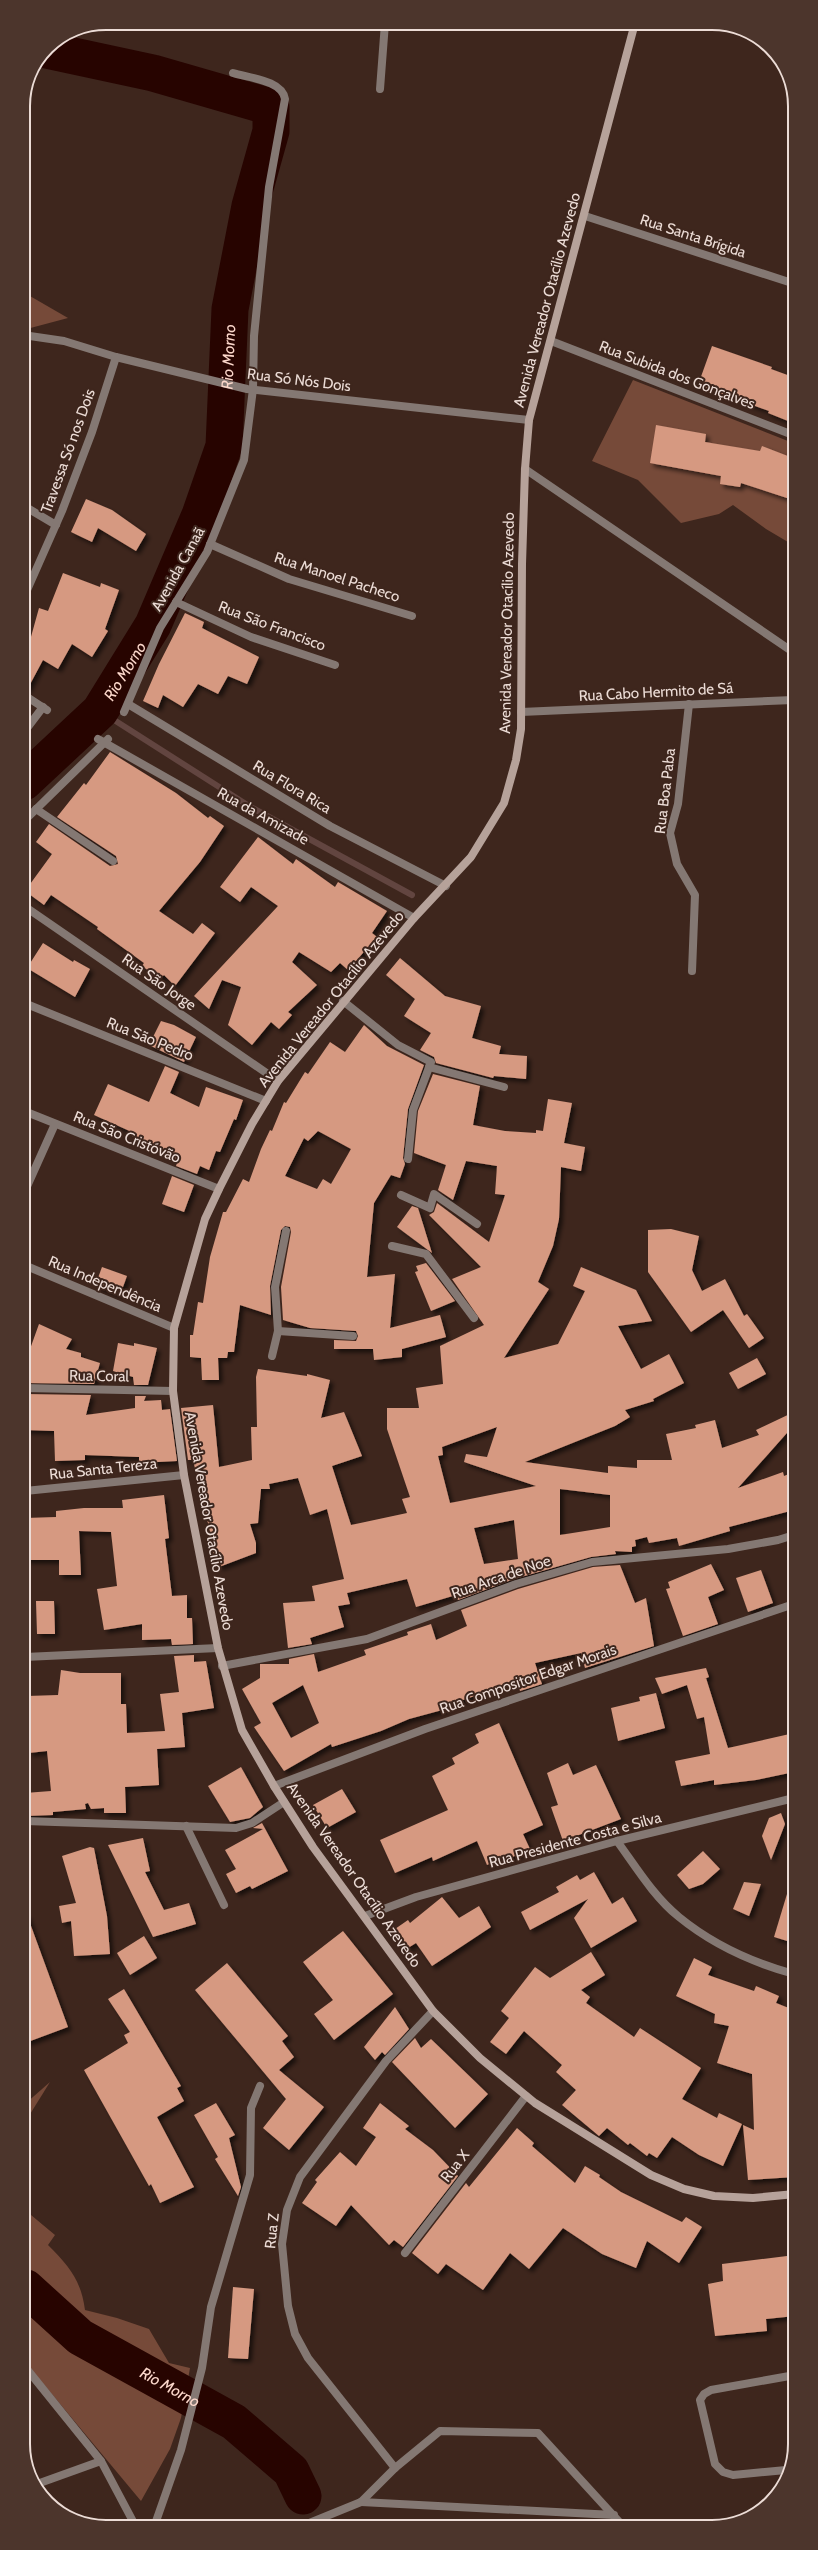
<svg xmlns="http://www.w3.org/2000/svg" width="818" height="2550" viewBox="0 0 818 2550" font-family="Cabin,sans-serif">
<style>
.green{fill:#764a39}
.lines{fill:none;stroke-linecap:round;stroke-linejoin:round}
.stream{stroke:#624540;stroke-width:6}
.river{stroke:#270400;stroke-width:37}
.building{fill:#d69981;fill-rule:evenodd;filter:url(#shadow)}
.service{stroke:#847873;stroke-width:8}
.minor{stroke:#847873;stroke-width:8}
.secondary{stroke:#b6a29a;stroke-width:8}
.labels{text-anchor:middle;dominant-baseline:central;stroke-width:4;stroke-linejoin:round;paint-order:stroke}
.street-label{font-size:15px;fill:#ecdcd6;stroke:#3e261d}
.water-label{font-size:16px;font-style:italic;fill:#fcd8cb;stroke:#3e261d}
.rim{fill:none;stroke:#ecdcd6;stroke-width:2}
</style>
<defs>
<filter id="shadow"><feDropShadow dx="3.5" dy="3.5" stdDeviation="2" flood-color="#0009"/></filter>
</defs>
<rect width="100%" height="100%" fill="#3e261d"/>
<g class="green">
<path d="M23 292 68 318 23 330Z"/>
<path d="M633 380 793 443V545L766 529 733 505 719 514 681 523 638 480 592 461Z"/>
<path d="M50 2082 27 2119 25 2121V2104Z"/>
<path d="M25 2210 55 2235 48 2245C69 2266 81 2280 85 2310L117 2318 149 2329 169 2363 190 2368 181 2418 170 2449 141 2501 26 2363Z"/>
<path d="M345 2524H590L591 2525 343 2526Z"/>
</g>
<g class="lines">
<path class="stream" d="M100 711 249 806 412 895"/>
<g class="river">
<path id="s1" d="M24 782 100 711 153 625 200 515 224 446 230 309 250 206 271 131V107L153 73 46 50"/>
<path id="s2" d="M26 2288 80 2337 234 2422 291 2471 303 2496"/>
</g>
</g>
<g class="building">
<path d="M712 346 772 367 771 369 793 377V409L788 421 768 413 769 411 698 385Z"/>
<path d="M656 425 706 434 705 442 760 451 762 446 793 458V500L741 483 740 487 720 484 721 476 650 463Z"/>
<path d="M86 499 112 510 146 534 136 551 98 528 92 542 71 532Z"/>
<path d="M63 573 100 587 101 583 119 590 105 629 108 631 92 657 72 644 58 669 43 660 27 690H24V662L39 608 48 611Z"/>
<path d="M185 613 204 622 202 628 259 657 247 684 228 676 218 694 198 684 183 707 163 695 158 708 143 701 159 664Z"/>
<path d="M110 752 176 793 208 818 210 816 224 826 200 862 159 911 193 934 202 923 215 933 175 986 164 975 160 979 142 966 144 963 97 929 98 927 51 895 44 905 25 891 52 854 36 842 49 824 110 866 118 864 116 856 57 817 84 783 86 785Z"/>
<path d="M258 837 293 864 296 859 335 887 338 882 387 911 372 933 377 937 348 970 340 963 331 972 299 952 292 962 317 985 288 1012 292 1015 279 1029 271 1022 252 1045 228 1025 241 987 222 980 209 1009 194 996 278 906 251 887 240 902 220 887Z"/>
<path d="M43 943 73 962 74 960 90 969 75 997 27 968Z"/>
<path d="M400 958 445 996 481 1006 472 1038 501 1046 499 1054 527 1056 526 1079 494 1076 493 1078 436 1063 434 1057 420 1050 431 1033 404 1016 415 999 386 975Z"/>
<path d="M161 1021 174 1025 196 1037 184 1062 149 1045Z"/>
<path d="M364 1025 387 1046 424 1065 408 1109 403 1158 405 1164 400 1178 391 1175 374 1203 367 1277 395 1274 390 1328 440 1315 446 1337 402 1349V1357L374 1360 373 1349H334V1340L356 1341 358 1336 356 1331 310 1328 283 1320 281 1287 291 1232 290 1227 285 1226 281 1230 270 1286 271 1315 240 1305 234 1352H228L227 1358H218L219 1380H202L201 1358 190 1357V1335H193L198 1302 203 1303 210 1257 223 1212H226L243 1179 249 1182 261 1149 270 1130 272 1131 284 1102 286 1103 305 1072 308 1074 330 1042 345 1052ZM318 1131 351 1149 331 1184 323 1179 317 1189 285 1176 304 1138 308 1141Z"/>
<path d="M165 1066 179 1072 170 1093 199 1107 206 1087 243 1100 236 1120 234 1119 220 1152 216 1151 209 1170 200 1166 197 1174 176 1166 178 1160 132 1136 134 1133 94 1115 108 1084 149 1102Z"/>
<path d="M433 1074 480 1086 473 1125 505 1131 536 1133V1130L543 1131 548 1099 572 1103 564 1143 585 1147 581 1171 561 1167 559 1219 553 1246 538 1282 549 1289 504 1358 558 1344 585 1291 573 1286 581 1267 636 1290 652 1321 618 1326 641 1369 669 1354 684 1383 653 1399 654 1401 625 1410 630 1417 615 1426 525 1462 608 1473V1466L637 1468V1460H672L666 1434 696 1428 695 1425 715 1420 722 1448 759 1435 756 1430 794 1412V1425L738 1488 783 1472 784 1476 794 1472V1510L729 1527 730 1531 679 1546 677 1538 649 1543 647 1537 635 1540 636 1546 632 1547V1552L615 1551 616 1554 591 1557 514 1579 458 1600 456 1595 416 1607 407 1579 347 1593 350 1604 338 1606 344 1627 310 1638 312 1644 288 1648 283 1603 315 1601 312 1586 344 1579 327 1509 310 1515 298 1478 269 1484 270 1489H261L258 1523 250 1524 256 1543V1553L219 1567 209 1541 212 1540 193 1460H188L181 1408 213 1405 219 1467 252 1460 251 1427H257L256 1377 258 1369 307 1376V1374L330 1380 321 1418 344 1412 362 1456 332 1466 351 1525 407 1513 402 1499 410 1497 387 1429V1408H419L416 1388 443 1384 440 1346 484 1325 452 1279 481 1267 429 1215 434 1212 437 1203 489 1242 505 1195 495 1194 497 1166 466 1161 453 1200 438 1190 446 1165 414 1153 418 1111ZM497 1427 487 1457 466 1454 464 1462 536 1486 450 1503 438 1456 443 1455 442 1447ZM560 1489 610 1495V1527L560 1535ZM514 1520 518 1559 484 1564 474 1528Z"/>
<path d="M172 1176 194 1185 184 1212 162 1204Z"/>
<path d="M412 1206 418 1208 432 1253 397 1227Z"/>
<path d="M671 1229 699 1236 692 1270 702 1291 725 1279 744 1316 747 1314 764 1338 749 1348 723 1310 691 1332 648 1272V1230Z"/>
<path d="M426 1263 455 1301 431 1311 415 1272 418 1271 416 1266Z"/>
<path d="M102 1267 127 1276 120 1295 95 1286Z"/>
<path d="M39 1324 72 1339 66 1349 81 1353V1357L100 1363 94 1384 25 1383V1363Z"/>
<path d="M118 1343 134 1346V1343L157 1348 148 1385H134L133 1377 113 1371Z"/>
<path d="M757 1358 766 1374 738 1389 729 1373Z"/>
<path d="M25 1394 91 1395 86 1415 135 1408V1396H146L144 1401 161 1400 162 1410 170 1409 177 1461 139 1463V1457L85 1455V1460L55 1461 54 1431 25 1430Z"/>
<path d="M164 1495 169 1538 165 1539 172 1596 187 1595V1618H192L193 1644 172 1645 171 1639 142 1640V1624L104 1630 97 1589 117 1586 111 1532 79 1531 81 1575H59V1560H26L25 1518 56 1517V1511L84 1508H123L122 1500Z"/>
<path d="M711 1564 724 1590 708 1597 718 1624 683 1636 666 1589 670 1588 668 1582Z"/>
<path d="M620 1565 635 1603 646 1598 654 1646 585 1668 581 1653 535 1663 542 1684 520 1691 517 1681 446 1706V1709L409 1719 381 1731 332 1747 331 1744 284 1771 254 1727 261 1723 242 1689 260 1678V1664H289V1659L314 1654 318 1672 366 1655 364 1650 408 1635 407 1632 431 1624 436 1640 467 1626 461 1610 518 1589 593 1567ZM303 1685 319 1723 291 1738 272 1703Z"/>
<path d="M761 1570 773 1603 748 1612 736 1578Z"/>
<path d="M36 1601H54L55 1634H37Z"/>
<path d="M194 1655V1662L206 1661 214 1708 182 1713 185 1747 157 1749 159 1785 125 1787 126 1813H104V1808L91 1809 88 1803 85 1804 86 1809 53 1812V1815L26 1816 25 1793 51 1791 47 1751 29 1753 27 1696 58 1695 61 1670 80 1673H121V1704H126L127 1733 165 1731 160 1694 179 1692 174 1656Z"/>
<path d="M706 1668 709 1677 704 1679 706 1678 728 1748 794 1733V1772L756 1780 714 1785V1780L681 1786 675 1761 710 1754 704 1717 697 1719 687 1685 662 1694 655 1678Z"/>
<path d="M656 1693 665 1728 618 1741 611 1708 640 1701 639 1697Z"/>
<path d="M499 1723 543 1825 523 1834 530 1849 506 1860 505 1857 487 1865 477 1841 433 1861 432 1857 395 1873 380 1840 448 1810 432 1776 455 1764 452 1758 479 1743 475 1734Z"/>
<path d="M568 1763 573 1775 596 1765 621 1819 563 1841 551 1807 558 1805 547 1773Z"/>
<path d="M241 1767 263 1807 250 1818 230 1822 208 1786Z"/>
<path d="M342 1789 356 1812 327 1828 313 1805Z"/>
<path d="M781 1813 785 1824 771 1860 762 1836 769 1818Z"/>
<path d="M262 1823 288 1871 252 1889 250 1886 236 1893 226 1874 236 1869 225 1850 263 1829 253 1828Z"/>
<path d="M143 1838 150 1871 145 1872 164 1910 189 1903 196 1924 153 1937 108 1845Z"/>
<path d="M90 1847 94 1848 107 1916 110 1954 74 1956 71 1921 62 1923 59 1906 76 1903 62 1856Z"/>
<path d="M703 1851 720 1869 703 1884 689 1889 677 1875Z"/>
<path d="M594 1872 612 1904 623 1897 637 1921 591 1948 574 1918 588 1899 530 1930 521 1912 559 1892 556 1887 577 1875 580 1880Z"/>
<path d="M744 1882 761 1884 749 1916 733 1909Z"/>
<path d="M790 1884 794 1885V1943L774 1937Z"/>
<path d="M442 1897 459 1918 479 1906 491 1927 432 1966 416 1943 408 1948 395 1929 408 1920 410 1923Z"/>
<path d="M27 1915 68 2027 25 2043V1916Z"/>
<path d="M343 1931 393 1994 334 2040 314 2014 333 2000 303 1962Z"/>
<path d="M144 1936 157 1958 130 1975 117 1953Z"/>
<path d="M591 1952 605 1975 581 1990 590 1997 586 2003 634 2037 640 2028 701 2068 682 2099 717 2118 719 2113 742 2124 723 2166 699 2155 672 2137 657 2158 649 2153 647 2156 630 2143 628 2145 607 2128 599 2136 562 2105 576 2090 556 2072 562 2065 524 2031 506 2054 490 2042 509 2018 501 2011 535 1967 550 1978Z"/>
<path d="M694 1958 712 1967 708 1975 754 1991 756 1986 779 1996 776 2003 794 2010 795 2177 748 2180 743 2125 754 2130 752 2074 717 2063 729 2026 714 2023 715 2014 676 1996Z"/>
<path d="M227 1963 288 2036 282 2041 294 2057 279 2070 324 2107 289 2150 263 2128 286 2099 195 1990Z"/>
<path d="M124 1989 181 2086 177 2088 184 2101 157 2117 194 2187 160 2203 151 2184 149 2186 84 2070 128 2043 124 2035 130 2032 108 1999Z"/>
<path d="M395 2007 409 2029 385 2055 382 2052 375 2060 364 2047Z"/>
<path d="M415 2038 421 2048 431 2039 488 2094 455 2128 392 2062Z"/>
<path d="M216 2103 235 2135 229 2138 241 2187 238 2196 215 2159 218 2157 194 2115Z"/>
<path d="M380 2103 409 2126 405 2129 433 2150 458 2176 403 2247 394 2240 389 2245 351 2205 336 2226 302 2203 317 2182 315 2180 340 2152 356 2166 376 2137 363 2128Z"/>
<path d="M517 2128 534 2143 532 2146 575 2183 585 2166 600 2175 599 2177 621 2192 682 2222 686 2217 702 2227 679 2263 647 2241 636 2268 602 2254 563 2228 529 2269 510 2253 483 2290 446 2264 438 2274 412 2253 466 2183 469 2187Z"/>
<path d="M795 2255V2316L766 2319 767 2331 715 2336 708 2284 723 2281 722 2264Z"/>
<path d="M233 2287 254 2289 248 2359 228 2358Z"/>
</g>
<g class="lines">
<g class="service">
<path d="M525 469 793 652"/>
<path d="M24 506 56 525"/>
<path d="M689 704 678 804 670 833 677 864 695 895 692 971"/>
<path d="M401 1195 430 1208 434 1194 477 1224"/>
<path d="M286 1231 275 1287 278 1331 353 1336"/>
<path d="M392 1246 426 1254 474 1318"/>
<path d="M272 1356 278 1331"/>
<path d="M274 1786 425 1729 794 1604"/>
<path d="M25 2057 26 2056"/>
<path d="M405 2253 526 2096"/>
<path d="M26 2368 101 2461 136 2527"/>
<path d="M395 2468 308 2358 295 2334 288 2306 282 2244 287 2210 300 2177 386 2061 433 2011"/>
<path d="M786 2470 733 2475 723 2472 715 2464 700 2400 704 2394 711 2390 795 2375"/>
<path d="M37 2484 101 2461"/>
<path d="M361 2502 614 2515"/>
<path d="M302 2526 361 2502 395 2468 440 2431 538 2433 622 2525"/>
<path d="M154 2527 181 2450 202 2368 211 2307 250 2175 251 2108 260 2086"/>
</g>
<g class="minor">
<path d="M380 89 385 23"/>
<path d="M585 216 792 283"/>
<path d="M23 335 64 341 116 357 247 389 529 420"/>
<path d="M551 341 793 435"/>
<path d="M210 544 289 579 412 616"/>
<path d="M24 597 62 511 92 432 116 357"/>
<path d="M176 602 251 637 335 665"/>
<path d="M24 695 47 710"/>
<path d="M128 704 330 826 446 886"/>
<path d="M124 712 160 628 207 552 244 460 253 389 254 336 269 187 285 99C282 80 249 78 233 73"/>
<path d="M521 712 793 700"/>
<path d="M24 732 43 707"/>
<path d="M98 739 414 918"/>
<path d="M36 809 113 861"/>
<path d="M24 821 108 739"/>
<path d="M24 906 278 1081"/>
<path d="M343 1001 398 1045 431 1062 413 1110 408 1159"/>
<path d="M24 1003 266 1101"/>
<path d="M429 1067 504 1087"/>
<path d="M24 1111 219 1189"/>
<path d="M24 1193 55 1124"/>
<path d="M24 1265 174 1328"/>
<path d="M25 1388 173 1391"/>
<path d="M25 1491 184 1475"/>
<path d="M25 1657 218 1648"/>
<path d="M222 1666 367 1639 516 1584 592 1562 728 1549 778 1540 794 1535"/>
<path d="M25 1821 236 1828 252 1823 284 1802"/>
<path d="M186 1826 224 1905"/>
<path d="M617 1841C636 1867 654 1897 679 1917 712 1944 754 1963 794 1974"/>
<path d="M365 1916 416 1897 617 1841 794 1798"/>
</g>
<path class="secondary" d="M635 23 529 420 525 469 522 564 521 729 516 760 504 803 471 857 414 918 278 1081 252 1124 219 1189 205 1219 174 1328 173 1391 184 1475 218 1648 242 1730 274 1786 313 1847 433 2011 480 2058 535 2103 651 2175 684 2189 714 2196 753 2198 795 2194"/>
</g>
<g class="labels">
<g class="street-label">
<text transform="translate(693 236) rotate(18)">Rua Santa Brígida</text>
<text transform="translate(547 300) rotate(-75)">Avenida Vereador Otacílio Azevedo</text>
<text transform="translate(677 375) rotate(21)">Rua Subida dos Gonçalves</text>
<text transform="translate(299 380) rotate(7)">Rua Só Nós Dois</text>
<text transform="translate(68 451) rotate(-70)">Travessa Só nos Dois</text>
<text transform="translate(178 569) rotate(-61)">Avenida Canaã</text>
<text transform="translate(337 577) rotate(18)">Rua Manoel Pacheco</text>
<text transform="translate(507 623) rotate(-89)">Avenida Vereador Otacílio Azevedo</text>
<text transform="translate(272 626) rotate(21)">Rua São Francisco</text>
<text transform="translate(656 692) rotate(-3)">Rua Cabo Hermito de Sá</text>
<text transform="translate(292 787) rotate(31)">Rua Flora Rica</text>
<text transform="translate(665 791) rotate(-83)">Rua Boa Paba</text>
<text transform="translate(263 816) rotate(29)">Rua da Amizade</text>
<text transform="translate(159 982) rotate(35)">Rua São Jorge</text>
<text transform="translate(331 999) rotate(-51)">Avenida Vereador Otacílio Azevedo</text>
<text transform="translate(150 1039) rotate(22)">Rua São Pedro</text>
<text transform="translate(127 1137) rotate(22)">Rua São Cristóvão</text>
<text transform="translate(105 1284) rotate(23)">Rua Independência</text>
<text transform="translate(99 1376) rotate(1)">Rua Coral</text>
<text transform="translate(103 1469) rotate(-6)">Rua Santa Tereza</text>
<text transform="translate(209 1521) rotate(80)">Avenida Vereador Otacílio Azevedo</text>
<text transform="translate(501 1577) rotate(-19)">Rua Arca de Noe</text>
<text transform="translate(528 1679) rotate(-19)">Rua Compositor Edgar Morais</text>
<text transform="translate(575 1840) rotate(-15)">Rua Presidente Costa e Silva</text>
<text transform="translate(354 1875) rotate(55)">Avenida Vereador Otacílio Azevedo</text>
<text transform="translate(455 2166) rotate(-52)">Rua X</text>
<text transform="translate(272 2231) rotate(-84)">Rua Z</text>
</g>
<g class="water-label">
<text stroke="none"><textPath href="#s1" startOffset="487">Rio Morno</textPath></text>
<text stroke="none"><textPath href="#s1" startOffset="151">Rio Morno</textPath></text>
<text stroke="none"><textPath href="#s2" startOffset="176">Rio Morno</textPath></text>
</g>
</g>
<path d="M0 0H818V2550H0ZM106 30H712A76 76 0 0 1 788 106V2444A76 76 0 0 1 712 2520H106A76 76 0 0 1 30 2444V106A76 76 0 0 1 106 30Z" fill="#4c352c" fill-rule="evenodd"/>
<path class="rim" d="M106 30H712A76 76 0 0 1 788 106V2444A76 76 0 0 1 712 2520H106A76 76 0 0 1 30 2444V106A76 76 0 0 1 106 30Z"/>
</svg>
